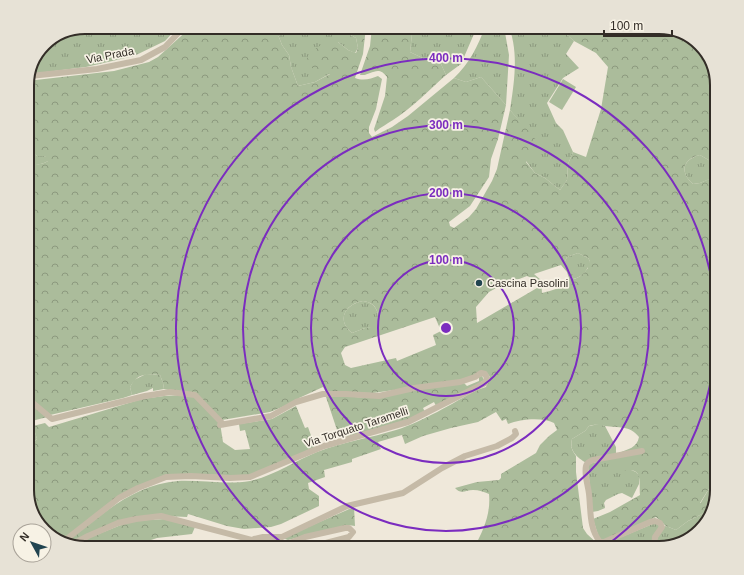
<svg xmlns="http://www.w3.org/2000/svg" width="744" height="575" viewBox="0 0 744 575" font-family="Arial,sans-serif">
<style>
.grass{fill:url(#grass-tufts)}
.forest{fill:url(#forest-crowns);fill-rule:evenodd}
.park{fill:#abbc9b}
.garden{fill:url(#garden-dots)}
.lines{fill:none;stroke-linecap:round;stroke-linejoin:round}
.minor{stroke:#c5baa7;stroke-width:6}
.ring{fill:none;stroke:#7b2cbf;stroke-width:2}
.poi-dot{fill:#214450;stroke:#f7f2e5;stroke-width:1.5}
.labels{text-anchor:middle;dominant-baseline:central;stroke-width:3.5;stroke-linejoin:round;paint-order:stroke}
.street-label{font-size:11px;fill:#332d27;stroke:#f7f2e5}
.poi-label{font-size:11px;fill:#332d27;stroke:#f7f2e5;text-anchor:start}
.rim{fill:none;stroke:#332d27;stroke-width:2}
.centre{fill:#7b2cbf;stroke:#f7f2e5;stroke-width:2}
.ring-label{font-size:12px;text-anchor:middle;font-weight:bold;fill:#7b2cbf;stroke:#f7f2e5;stroke-width:3.5;stroke-linejoin:round;paint-order:stroke}
</style>
<defs>
<pattern id="grass-tufts" width="24" height="20" patternUnits="userSpaceOnUse"><rect width="24" height="20" fill="#abbc9b"/><path d="M3 7l-1-3M5 7V3M7 7l1-3M15 17l-1-3M17 17v-4M19 17l1-3" fill="none" stroke="#8c997e"/></pattern>
<pattern id="forest-crowns" width="20" height="18" patternUnits="userSpaceOnUse"><rect width="20" height="18" fill="#abbc9b"/><path d="M2 6a3 3 0 1 1 6 0M12 15a3 3 0 1 1 6 0" fill="none" stroke="#8c997e"/></pattern>
<pattern id="garden-dots" width="8" height="8" patternUnits="userSpaceOnUse"><rect width="8" height="8" fill="#abbc9b"/><path d="M2 2h.1M6 6h.1" fill="none" stroke="#8c997e" stroke-width="1.8" stroke-linecap="round"/></pattern>
</defs>
<rect width="100%" height="100%" fill="#efe8da"/>
<g class="grass">
<path d="M85 27H178L165 41 134 56 86 67 30 74 46 41Z"/>
<path d="M275 27H331C339 33 346 32 356 38L358 48 355 53 348 50 338 42 331 73 315 82 298 86 291 67 289 55 282 45Z"/>
<path d="M411 27H477L461 64 446 75 441 64 433 63 410 52 412 34Z"/>
<path d="M485 27H504L509 55 506 105 481 77 466 82 454 78C469 64 478 46 485 27Z"/>
<path d="M509 27H540L545 32 552 29 564 32 574 41 566 54 579 68 563 78 547 103 556 123 563 130 573 152 568 164 567 180 560 190 545 178 535 173 526 161 520 122 510 110C514 83 519 54 509 27Z"/>
<path d="M27 149 37 156H44L48 157V161C39 167 35 162 27 165Z"/>
<path d="M700 155 712 162 717 176 700 183 693 184C679 172 683 159 700 155Z"/>
<path d="M578 253 588 258 590 261C588 270 583 277 573 279L564 263 567 257Z"/>
<path d="M363 301C377 303 380 313 377 327L365 328 352 333C336 320 345 304 363 301Z"/>
<path d="M146 374 160 375 163 383 164 389 153 391V388L147 391 132 395 130 387 134 380Z"/>
<path d="M599 424 605 426 616 447V454L586 463C577 457 569 451 572 439L585 431 589 426Z"/>
<path d="M619 456 631 470 636 472 639 476V484L632 498 622 493 618 494 606 500 604 503 605 508 598 511 592 512 588 466 589 464Z"/>
<path d="M717 484V491L712 506 700 504 710 487Z"/>
<path d="M710 510 705 526 685 542 655 548V543L663 527 666 526 676 530 688 521Z"/>
<path d="M655 523 660 526 652 548H601L600 546Z"/>
</g>
<g class="forest">
<path d="M191 27H275L282 45 289 55 291 67 298 86 315 82 330 74 309 67 307 58C318 45 322 43 338 42L348 50 356 53 358 48 356 38C346 32 339 33 331 27H366L363 54 355 78C363 81 371 79 378 76L382 79 376 109 369 127V133L372 137 392 127 408 116 454 78 466 82 481 77 506 105 498 139 491 159 489 177 470 206 449 222 450 226 454 228 469 217 476 209 492 181 497 169 510 110 538 142 526 162 535 173 545 178 560 190 567 180 568 164 573 152 586 157 601 109 608 67 596 53 574 41 564 32 552 29 545 33 540 27H660L695 39 711 59 717 84V484L710 487 700 503 712 506 710 510 688 521 676 530 666 526 656 517 604 541 599 538 593 519 610 512 640 495C639 483 643 467 625 471L620 460 619 453C628 449 637 448 639 437 630 425 618 428 605 426 597 425 597 424 589 426L585 431 572 439C570 447 572 450 576 456V472L583 528 587 534 600 546 601 548H474C483 531 491 514 489 494 484 492 479 490 473 490 466 490 461 495 455 488L477 482 499 480 501 478V474L536 453 540 445 549 436 557 430 554 423C542 417 521 419 508 424L506 419 502 421 496 412 478 422 451 428 423 436 405 444 402 435 378 442 381 449 352 459V462L324 470 325 477 308 483 309 489 319 496V506L281 524 271 527 244 529 227 526 188 514 187 517 167 516 136 517 72 544 66 542C100 516 134 484 178 481 202 480 227 485 250 481 271 477 297 460 317 452 343 442 370 438 396 430 422 422 453 403 477 390L486 387 490 377 487 373 457 381 373 393 326 392 323 387 299 398 297 401 270 412 222 420 197 396 164 389 163 383 160 375C145 374 138 373 130 387L132 395 123 398 50 415 27 396V165C35 162 39 167 48 161V158L44 156H37L27 149V129L34 127 27 102V81L114 71 149 62 158 57ZM700 155 712 162 716 176 700 183 693 184C679 172 683 159 700 155ZM578 253 588 258 590 261 587 266 588 268C584 273 580 278 573 279L570 275 564 263 567 257ZM561 265 567 272 569 278C564 289 552 290 542 293L541 280 534 274ZM527 276 538 281V285L537 288 477 323 476 307 489 292 498 287ZM363 301C377 303 380 313 377 326L365 328 352 333C336 320 345 304 363 301ZM435 317 441 331 433 335 436 345 397 361 396 358 351 368 345 365 341 353 345 347Z"/>
<path d="M372 27H411L412 34 410 52 433 63 441 64 446 75C429 90 412 108 393 120 387 124 381 127 375 132L374 129 385 96 387 77C378 64 371 76 360 75L370 46Z"/>
<path d="M482 376 484 380 478 384 436 406 434 402 423 408 425 412 407 421 340 439 326 397 338 396 371 398 414 390 464 383 467 386 479 381V377Z"/>
<path d="M182 395 195 396 220 423 223 442 235 450 250 449 245 430 240 431 239 424 272 419 296 406 305 428 308 427 315 447 250 476 187 474 135 488 61 540 49 536 33 516 27 494V446H29L37 439 33 426 45 423 49 427 142 399 164 396Z"/>
<path d="M27 400 47 417 32 421 28 407 27 406Z"/>
<path d="M354 507 355 526 348 525 288 540 285 539V537Z"/>
<path d="M165 519 195 527 192 534 157 538 127 548H84L77 545 91 537 131 521Z"/>
</g>
<path class="park" d="M563 79 576 87 562 110 549 102Z"/>
<path class="garden" d="M27 406H28L37 439 29 446H27Z"/>
<g class="lines">
<g class="minor">
<path d="M30 76 97 69 141 60 165 47 184 27"/>
<path d="M27 398 52 419 145 396 170 392 195 395 223 424"/>
<path d="M642 451 593 460C590 461 587 462 586 466 584 475 588 485 589 494 591 512 589 528 600 542H604L650 522 655 521 660 523 662 527 655 537 654 548"/>
<path d="M254 539 263 537H282L347 506 403 493 442 468 465 456 497 446 512 438 516 434 515 431"/>
<path d="M64 541 119 498 138 488 166 477 191 476 230 478 250 477 324 446 408 422 485 383 487 378 485 374 481 373 475 377 460 382 414 388 379 396 346 394H323L296 402 271 416 220 425"/>
<path d="M73 544 88 536 118 523 136 519 161 516 275 546H282L305 537 345 528H349L353 532 349 537 322 544 311 548"/>
</g>
</g>
<g class="ring">
<circle cx="446" cy="328" r="68"/>
<circle cx="446" cy="328" r="135"/>
<circle cx="446" cy="328" r="203"/>
<path d="M289 548A270 270 0 1 1 603 548"/>
</g>
<circle class="poi-dot" cx="479" cy="283" r="4"/>
<g class="labels">
<g class="street-label">
<text transform="translate(110 55) rotate(-11)">Via Prada</text>
<text transform="translate(356 427) rotate(-18)">Via Torquato Taramelli</text>
</g>
<g class="poi-label">
<text x="487" y="283">Cascina Pasolini</text>
</g>
</g>
<path d="M0 0H744V575H0ZM85 34H659A51 51 0 0 1 710 85V490A51 51 0 0 1 659 541H85A51 51 0 0 1 34 490V85A51 51 0 0 1 85 34Z" fill="#e7e2d6" fill-rule="evenodd"/>
<path class="rim" d="M85 34H659A51 51 0 0 1 710 85V490A51 51 0 0 1 659 541H85A51 51 0 0 1 34 490V85A51 51 0 0 1 85 34Z"/>
<circle cx="446" cy="328" r="6" class="centre"/>
<g class="ring-label">
<text x="446" y="62">400 m</text>
<text x="446" y="129">300 m</text>
<text x="446" y="197">200 m</text>
<text x="446" y="264">100 m</text>
</g>
<g transform="translate(32 543) rotate(310)"><circle r="19" fill="#f7f2e5" stroke="#a9a399"/>
<path d="M0-3L7 15L0 10L-7 15Z" fill="#214450"/>
<text y="-6" font-size="11" font-weight="bold" text-anchor="middle" fill="#332d27">N</text>
</g>
<path d="M604 30v6h68v-6" fill="none" stroke="#332d27" stroke-width="2"/>
<text x="610" y="30" font-size="12" fill="#332d27" stroke="#f7f2e5" stroke-width="3" paint-order="stroke">100 m</text>
</svg>
